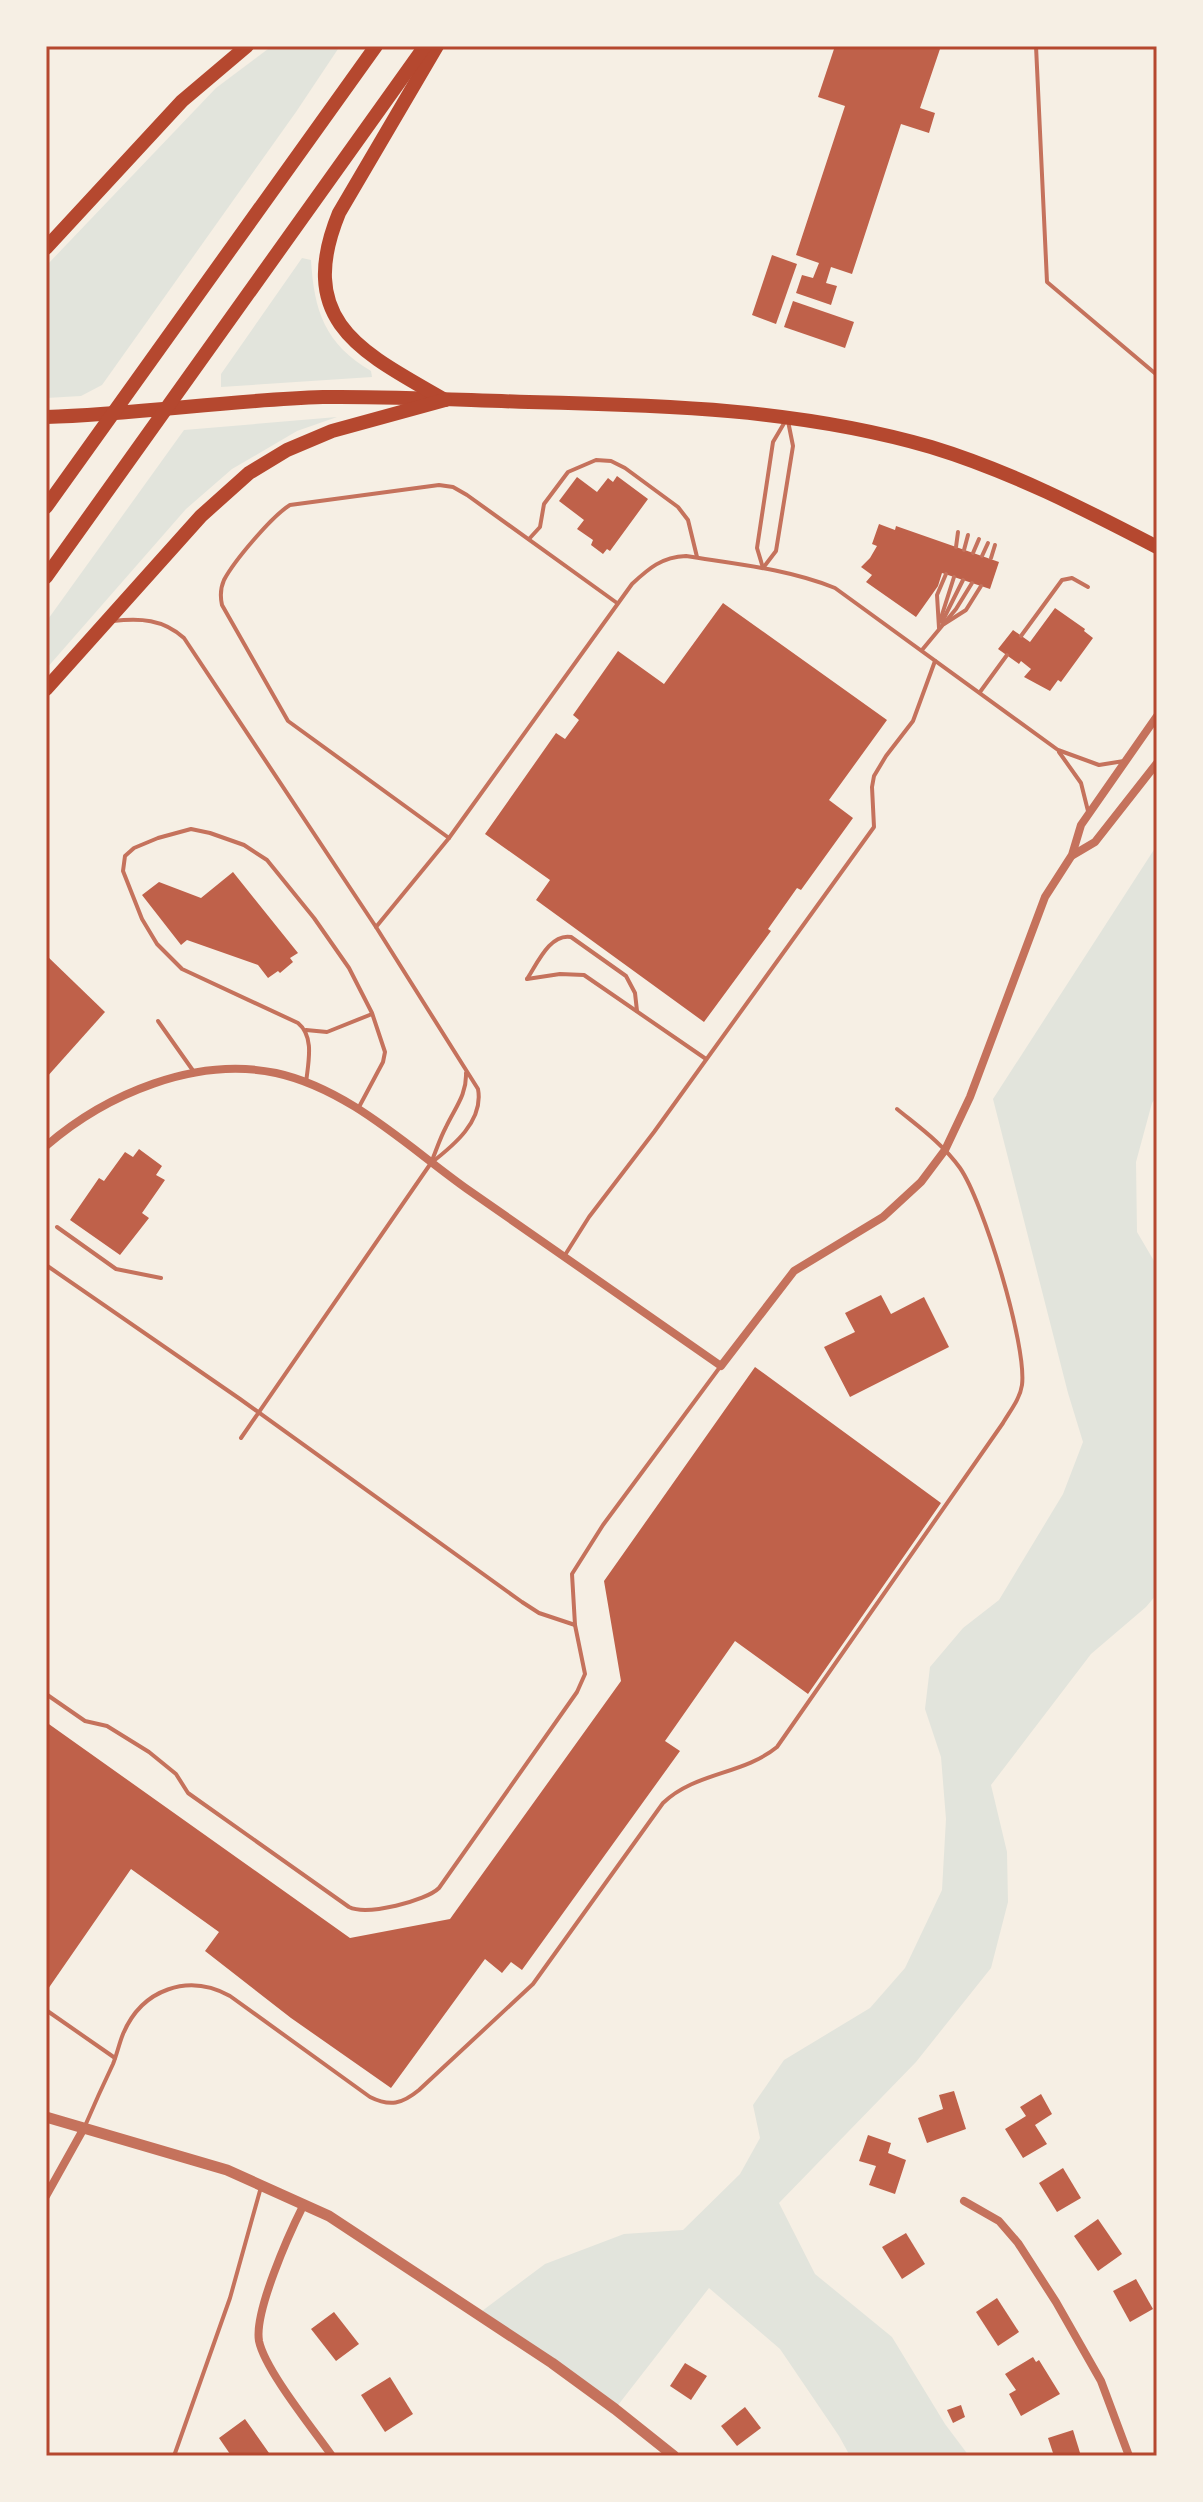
<svg xmlns="http://www.w3.org/2000/svg" width="1203" height="2502" viewBox="0 0 1203 2502" font-family="'Sofia Sans Condensed',sans-serif">
<style>
.green{fill:#e2e4dc}
.building{fill:#bf614a}
.lines{fill:none;stroke-linecap:round;stroke-linejoin:round}
.service{stroke:#c5725c;stroke-width:4}
.minor{stroke:#c5725c;stroke-width:8}
.tertiary{stroke:#c5725c;stroke-width:11}
.primary{stroke:#b5482f;stroke-width:14}
.trunk{stroke:#b5482f;stroke-width:14}
.neatline{fill:none;stroke:#b5482f;stroke-width:3}
</style>
<rect width="100%" height="100%" fill="#f6efe4"/>
<g class="green">
<path d="M272 46H340L296 112 102 385 81 396 46 398V266L216 88Z"/>
<path d="M302 258 311 260C314 311 325 344 371 371L372 377 221 387V374Z"/>
<path d="M337 417 297 431 232 469 186 509 46 669V622L184 430Z"/>
<path d="M1157 845V1096L1152 1103 1136 1162 1137 1232 1157 1266V1594L1146 1607 1091 1654 991 1785 1007 1852 1008 1902 991 1968 916 2062 779 2203 815 2274 892 2337 945 2424 969 2456H850L839 2436 780 2349 709 2288 615 2409 478 2314 545 2264 624 2234 683 2230 740 2174 760 2138 753 2105 784 2060 870 2008 905 1968 942 1890 946 1819 941 1757 925 1709 930 1667 963 1628 999 1600 1063 1494 1083 1442 1068 1393 993 1099Z"/>
</g>
<g class="building">
<path d="M835 46H941L920 108 935 113 929 133 901 124 852 274 831 267 826 283 837 286 831 305 796 293 802 275 813 278 819 263 796 255 845 106 818 97Z"/>
<path d="M772 255 797 264 776 324 752 315Z"/>
<path d="M793 301 854 322 845 348 784 327Z"/>
<path d="M617 476 648 499 610 551 607 549 603 554 591 545 593 540 577 529 584 520 559 501 577 477 597 492 608 478 613 482Z"/>
<path d="M879 524 895 530 896 526 999 562 990 589 942 573 938 586 916 617 866 582 872 575 861 567 870 558 877 546 872 544Z"/>
<path d="M723 603 887 720 829 800 853 818 801 890 797 888 768 929 771 931 704 1022 536 900 550 880 485 834 556 733 565 739 579 720 573 715 618 651 664 684Z"/>
<path d="M1055 608 1085 629 1084 631 1093 638 1061 682 1058 680 1050 691 1024 677 1031 669 1021 661 1019 664 998 649 1013 630 1030 642Z"/>
<path d="M233 872 298 953 290 958 293 962 280 973 278 971 268 978 258 965 187 940 181 945 142 895 159 882 201 898Z"/>
<path d="M46 955 105 1012 46 1078Z"/>
<path d="M139 1149 162 1166 156 1175 165 1180 142 1213 149 1218 120 1255 70 1220 99 1178 104 1181 125 1152 133 1157Z"/>
<path d="M881 1295 891 1314 924 1297 949 1347 850 1397 824 1347 855 1332 845 1313Z"/>
<path d="M755 1367 941 1503 808 1694 735 1641 665 1741 680 1751 522 1970 511 1962 502 1973 485 1959 391 2088 291 2018 205 1951 219 1932 131 1869 48 1989 46 1987V1722L350 1938 450 1919 621 1681 604 1581Z"/>
<path d="M954 2091 966 2129 927 2143 918 2118 943 2109 939 2095Z"/>
<path d="M1041 2094 1052 2114 1035 2125 1047 2144 1023 2158 1005 2129 1026 2116 1020 2107Z"/>
<path d="M868 2135 891 2143 888 2153 906 2160 895 2194 869 2185 876 2166 859 2161Z"/>
<path d="M1063 2168 1081 2198 1057 2212 1039 2183Z"/>
<path d="M1098 2219 1122 2254 1098 2271 1074 2236Z"/>
<path d="M906 2233 925 2264 902 2279 882 2247Z"/>
<path d="M1136 2279 1153 2309 1130 2322 1113 2291Z"/>
<path d="M997 2298 1019 2332 998 2346 976 2312Z"/>
<path d="M334 2312 359 2344 336 2361 311 2329Z"/>
<path d="M1033 2357 1036 2362 1039 2360 1060 2394 1021 2416 1009 2394 1016 2390 1005 2374Z"/>
<path d="M685 2363 707 2376 691 2400 670 2386Z"/>
<path d="M390 2377 413 2414 385 2432 361 2395Z"/>
<path d="M961 2405 965 2417 953 2423 947 2410Z"/>
<path d="M745 2407 761 2428 737 2446 721 2426Z"/>
<path d="M245 2419 269 2453 265 2456H227L230 2454 219 2438Z"/>
<path d="M1073 2430 1081 2456H1054L1048 2438Z"/>
</g>
<g class="lines">
<g class="service">
<path d="M1036 46 1047 282 1157 375"/>
<path d="M529 539 540 527 544 504 568 472 596 460 611 461 625 468 678 507 688 520 697 557"/>
<path d="M956 547 958 532"/>
<path d="M964 550 968 535"/>
<path d="M973 553 979 539"/>
<path d="M982 556 988 543"/>
<path d="M991 558 995 545"/>
<path d="M763 568 776 551 793 446 788 421"/>
<path d="M763 568 757 548 773 442 786 420"/>
<path d="M113 621C140 618 163 619 184 638L376 927 478 1089C484 1121 453 1146 431 1163"/>
<path d="M940 621 954 577"/>
<path d="M942 622 963 580"/>
<path d="M944 624 966 610 981 586"/>
<path d="M939 628 937 595 946 574"/>
<path d="M1021 636 1062 580 1072 578 1088 587"/>
<path d="M922 650 956 609 972 583"/>
<path d="M980 692 1007 655"/>
<path d="M1059 752 1081 783 1088 811"/>
<path d="M449 838 288 721 222 605C220 596 220 589 224 580 234 561 272 516 290 505L439 485 453 487 467 495 617 603"/>
<path d="M376 927 449 838 632 584C649 568 662 557 686 556 736 564 788 569 835 588L1058 750 1099 765 1124 761"/>
<path d="M527 979 560 974 584 975 706 1059"/>
<path d="M527 979C537 964 550 933 571 937L626 976 635 993 637 1011"/>
<path d="M158 1021 194 1072"/>
<path d="M306 1030 327 1032 372 1014"/>
<path d="M306 1083C308 1063 315 1037 298 1023L182 969 157 944 142 919 123 871 125 856 134 848 158 838 191 829 210 833 244 845 267 860 314 918 349 968 372 1013 385 1052 383 1062 359 1107"/>
<path d="M57 1227 116 1269 161 1278"/>
<path d="M565 1255 589 1217 654 1132 874 827 872 787 874 776 886 756 913 721 935 661"/>
<path d="M46 1265 240 1399 522 1602 539 1613 575 1625"/>
<path d="M241 1438 431 1163C436 1151 440 1138 446 1127 455 1108 467 1094 466 1073"/>
<path d="M46 1694 85 1721 107 1726 149 1752 176 1774 188 1793 349 1907C367 1916 426 1901 439 1888L577 1692 585 1674 575 1625 572 1574 603 1525 720 1367"/>
<path d="M46 2010 115 2058"/>
<path d="M85 2126C94 2105 103 2085 113 2064 117 2054 119 2044 123 2034 142 1989 188 1973 230 1996L370 2097C390 2107 402 2104 419 2090L533 1984 663 1803C695 1772 743 1775 777 1747L1003 1423C1010 1411 1020 1399 1022 1385 1027 1345 983 1201 960 1168 943 1144 919 1127 897 1109"/>
<path d="M174 2456 230 2298 261 2187"/>
</g>
<g class="minor">
<path d="M1073 855 1095 842 1157 763"/>
<path d="M46 1146C106 1094 196 1056 276 1073 349 1089 408 1147 467 1189 551 1248 636 1307 721 1366L794 1271 883 1217 921 1182 945 1150 970 1097 1045 897 1072 855 1081 825 1157 716"/>
<path d="M46 2196 84 2128"/>
<path d="M964 2201 999 2221 1018 2243 1056 2302 1101 2381 1129 2456"/>
<path d="M303 2206C289 2234 254 2312 259 2341 265 2370 313 2429 332 2456"/>
</g>
<path class="tertiary" d="M46 2117 227 2170 329 2216 552 2363 615 2409 674 2456"/>
<path class="primary" d="M46 417C139 414 231 400 323 397 392 396 461 400 529 402 664 405 800 409 931 447 1010 471 1084 509 1157 547"/>
<g class="trunk">
<path d="M437 46 339 213C294 323 364 353 445 400"/>
<path d="M46 248 182 101 247 46"/>
<path d="M46 507 376 46"/>
<path d="M46 577 425 46"/>
<path d="M46 689 201 516 249 473 287 450 332 431 445 400"/>
</g>
</g>
<rect width="1203" height="2502" fill="none" stroke="#f6efe4" stroke-width="96"/>
<rect x="48" y="48" width="1107" height="2406" class="neatline"/>
</svg>
